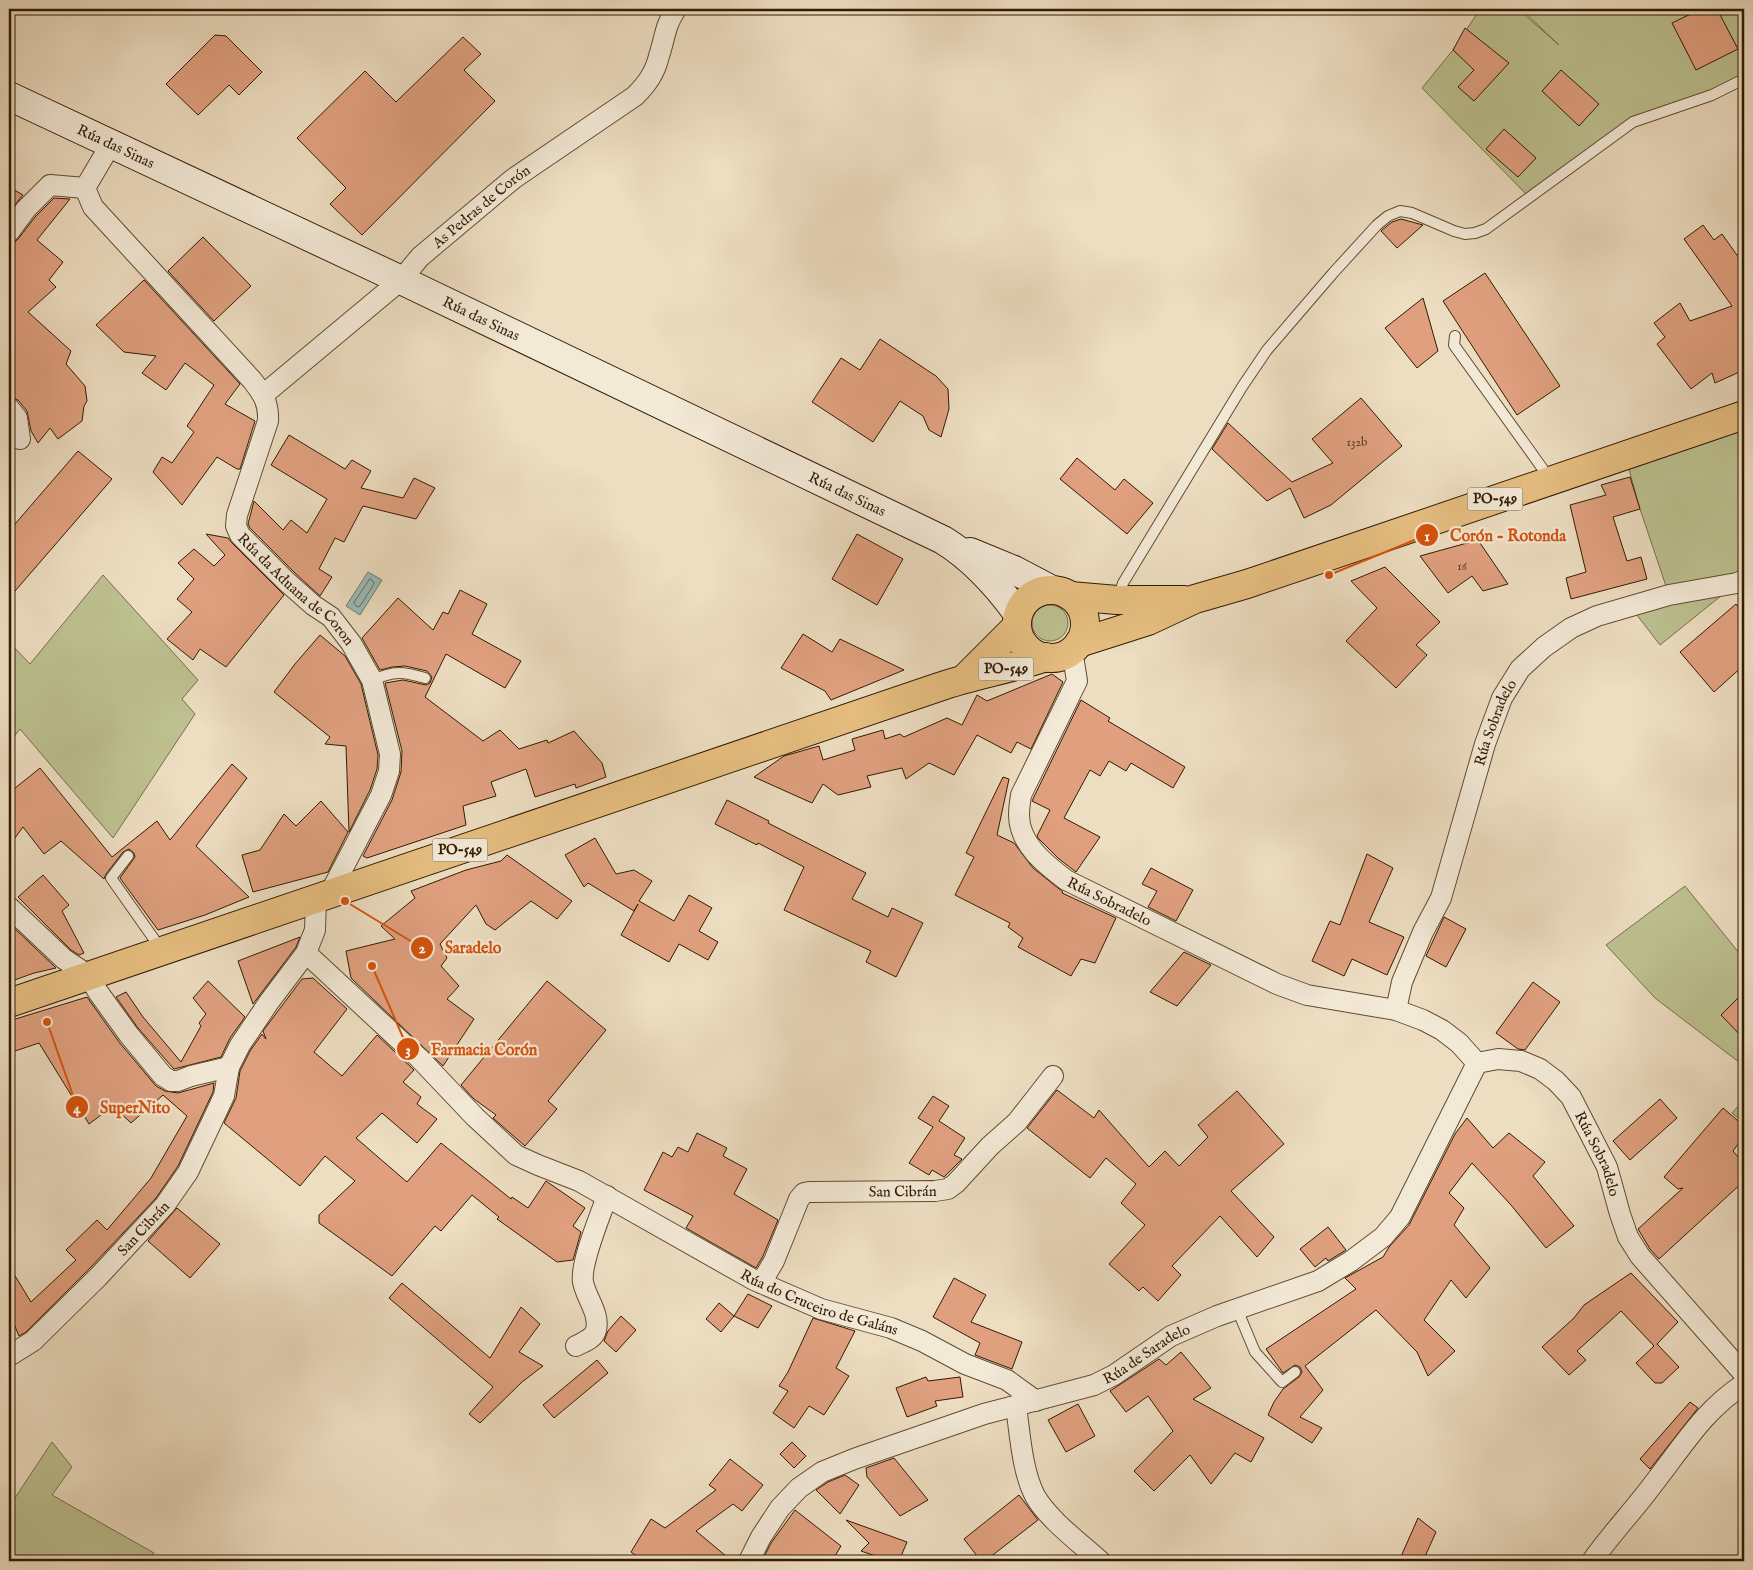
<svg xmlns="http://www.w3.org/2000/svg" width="1753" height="1570" viewBox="0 0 1753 1570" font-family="'IM FELL English',serif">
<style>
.green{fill:#bdc090;stroke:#786e48}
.water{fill:#99bbb6;stroke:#707b6d}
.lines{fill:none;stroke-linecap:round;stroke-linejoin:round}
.shore{stroke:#666b5b;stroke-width:1}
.building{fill:#e0a07f;stroke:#321b00}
.lane-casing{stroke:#614c30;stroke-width:12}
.street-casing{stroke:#614c30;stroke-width:22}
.secondary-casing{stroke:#321b00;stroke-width:30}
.primary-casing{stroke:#321b00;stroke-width:30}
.lane{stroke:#f3e9d7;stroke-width:10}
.street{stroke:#f3e9d7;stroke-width:20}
.secondary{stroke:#f3e9d7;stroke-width:28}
.primary{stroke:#e6be80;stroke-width:28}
.labels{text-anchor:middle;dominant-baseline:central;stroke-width:4.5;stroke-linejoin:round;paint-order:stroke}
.number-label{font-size:12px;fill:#5e3c20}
.shield{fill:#f3e9d7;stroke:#6c5940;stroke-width:1}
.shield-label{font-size:14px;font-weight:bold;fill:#321b00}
.street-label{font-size:15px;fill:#321b00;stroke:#f3e9d7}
.leader{fill:none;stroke:#d6530b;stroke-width:2}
.callout-dot{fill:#d6530b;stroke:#f3e9d7;stroke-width:2}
.mark-label{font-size:15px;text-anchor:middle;font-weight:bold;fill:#fff}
.callout-label{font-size:16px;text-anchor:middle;font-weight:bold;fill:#d6530b;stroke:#f3e9d7;stroke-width:4.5;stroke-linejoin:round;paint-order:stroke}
</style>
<rect width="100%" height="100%" fill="#edddc1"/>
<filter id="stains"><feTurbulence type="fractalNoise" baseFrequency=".004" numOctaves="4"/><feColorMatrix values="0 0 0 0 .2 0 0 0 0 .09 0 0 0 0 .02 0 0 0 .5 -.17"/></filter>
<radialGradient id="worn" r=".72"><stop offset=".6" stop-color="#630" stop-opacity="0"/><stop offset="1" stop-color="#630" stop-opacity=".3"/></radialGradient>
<g class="green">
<path d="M1480 9H1518L1559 45 1521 9H1744V81L1633 122 1529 197 1422 88 1453 50Z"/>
<path d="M1710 427 1744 433V579L1737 583 1660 645 1630 606 1669 595 1640 509 1625 455Z"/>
<path d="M103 575 198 680 182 699 195 714 113 838 20 729 9 743V642L30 664Z"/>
<circle cx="1050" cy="623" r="18"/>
<path d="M1685 886 1744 959V1066L1655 998 1606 945Z"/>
<path d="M1744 1100V1123L1732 1113Z"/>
<path d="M52 1442 72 1467 52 1495 154 1553 149 1561H9V1507Z"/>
</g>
<path class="water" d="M368 572 382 580 360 615 346 606Z"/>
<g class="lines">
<path class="shore" d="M370 579 373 581 374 584 360 606 357 607 354 603Z"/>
</g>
<g class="building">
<path d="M1701 9H1717L1738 49 1696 70 1672 23Z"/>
<path d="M1465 28 1509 63 1474 101 1458 87 1474 70 1453 50Z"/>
<path d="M215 35 226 36 262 72 239 95 229 85 198 115 166 84Z"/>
<path d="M463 37 481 54 464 70 495 101 362 235 330 204 346 188 297 138 365 71 396 102Z"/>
<path d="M1561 70 1599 104 1579 126 1542 91Z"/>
<path d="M1504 129 1536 158 1518 177 1486 149Z"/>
<path d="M9 187 23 195 9 212Z"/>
<path d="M54 198 70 199 37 240 63 262 49 280 56 287 28 312 71 351 66 364 85 386 87 401 84 406 82 421 58 439 50 428 38 443 31 431 27 411 18 400 11 397 9 393V244L14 243 18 239 35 217Z"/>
<path d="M1401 219 1423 225 1397 248 1381 231 1392 222Z"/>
<path d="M1703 225 1714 240 1722 234 1744 265V370L1715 383 1712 373 1691 389 1657 344 1665 337 1654 323 1680 303 1690 321 1732 306 1684 239Z"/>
<path d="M203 237 251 286 214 321 168 271Z"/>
<path d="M1485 273 1560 386 1517 415 1443 301Z"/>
<path d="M144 280 240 384 225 404 255 421 240 469H237L217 457 182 505 153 472 162 457 172 463 194 432 187 426 214 385 185 363 166 390 142 373 156 356 124 352 96 325Z"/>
<path d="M1423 298 1438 351 1417 368 1385 328Z"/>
<path d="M880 339 936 376 948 389 949 409 941 437 929 430 923 416 900 401 873 442 812 402 841 358 860 370Z"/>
<path d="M1361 398 1402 446 1331 505 1304 518 1290 488 1267 501 1212 449 1228 423 1292 482 1333 463 1312 439Z"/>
<path d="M289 435 345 469 352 460 371 471 361 488 403 498 414 478 435 488 416 519 363 506 344 542 335 538 319 569 332 577 320 596 295 573 250 528 248 524 254 501 283 530 291 520 307 533 327 499 271 465Z"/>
<path d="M78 451 112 479 9 598V531Z"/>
<path d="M1077 458 1115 490 1124 479 1153 503 1127 534 1060 479Z"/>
<path d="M1630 477 1640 509 1613 517 1627 561 1641 557 1647 579 1571 599 1566 578 1586 572 1570 505 1606 495 1601 485Z"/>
<path d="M206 534 228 538 232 543 284 595 226 667 200 649 193 660 167 639 192 612 177 599 194 579 178 563 194 549 214 566 225 555Z"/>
<path d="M857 534 903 559 877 605 832 579Z"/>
<path d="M1478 540 1508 584 1483 591 1472 576 1448 593 1420 556Z"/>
<path d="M1385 567 1440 622 1416 645 1427 655 1396 688 1346 641 1377 608 1351 581Z"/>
<path d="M460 590 487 604 472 634 521 661 505 688 446 654 425 697 483 741 500 730 519 749 547 740 548 743 574 731 602 763 606 777 576 788 575 784 535 797 526 769 491 782 496 796 463 806 466 825 367 858 363 856 392 800 401 772 402 751 385 683 403 680 426 685 430 683 432 677 427 671 405 666 392 667 380 670 362 638 398 598 433 630 443 612 448 614Z"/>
<path d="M1736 604 1744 614V665L1714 692 1680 652Z"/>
<path d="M803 634 832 652 840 639 904 670 831 700 825 691 781 668Z"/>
<path d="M320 635 345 656 361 684 378 755 377 769 370 790 349 832 346 746 325 744 330 737 274 692 295 664Z"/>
<path d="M1052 674 1063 682 1031 749 1017 742 1011 753 977 735 954 775 929 763 906 779 902 768 867 776 871 787 838 795 823 784 812 803 754 777 784 756 819 746 823 760 855 750 852 739 883 730 885 739 900 734 904 737 947 718 962 725 977 695 987 701Z"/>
<path d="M1081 700 1110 718 1108 721 1185 767 1173 788 1131 763 1126 771 1109 761 1100 776 1090 770 1064 818 1100 837 1076 872 1058 858 1038 838 1037 836 1050 810 1032 801Z"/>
<path d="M232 764 247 778 196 846 249 897 205 915 158 930 120 878 135 857 134 853 129 849 123 852 106 874 104 879 61 841 44 854 23 827 9 846V793L40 768 112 857 157 821 170 840Z"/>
<path d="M1003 777 1009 779 997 835 1014 843 1033 868 1063 892 1062 893 1116 918 1095 963 1081 959 1071 976 1018 947 1023 938 1008 927 1010 923 955 895 974 857 966 853Z"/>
<path d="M727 800 769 821 768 823 866 873 852 899 888 917 892 908 923 923 896 977 866 962 871 951 784 910 804 867 758 843 757 845 715 824Z"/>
<path d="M321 801 348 832 328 872 253 892 242 855 260 850 284 814 296 826Z"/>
<path d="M595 838 616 874 634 870 652 881 639 901 674 921 689 895 712 908 699 931 718 942 708 960 679 944 669 962 621 935 638 904 634 911 588 883 584 887 565 855Z"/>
<path d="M1367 854 1393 868 1369 922 1404 937 1387 975 1352 959 1344 976 1312 961 1330 921 1340 925Z"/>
<path d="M507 855 572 901 557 919 531 901 495 930 486 924 476 905 440 944 447 958 441 966 459 986 447 999 474 1019 443 1066 351 978 346 951 395 939 381 926 415 898 411 891 466 870 501 861Z"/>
<path d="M1151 868 1193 890 1176 921 1148 907 1157 891 1142 884Z"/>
<path d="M43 875 69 905 62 911 84 953 79 955 71 950 18 897Z"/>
<path d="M1444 917 1466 929 1446 967 1426 956Z"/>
<path d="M11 925 56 968 34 973 9 982V927Z"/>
<path d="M300 937 296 947 253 1004 238 961Z"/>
<path d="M1184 952 1211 965 1177 1006 1150 992Z"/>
<path d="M313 978 347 1009 314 1052 342 1076 377 1035 414 1070 403 1082 421 1097 417 1104 437 1119 417 1143 382 1113 356 1138 407 1182 441 1143 511 1199 512 1197 528 1208 546 1181 585 1208 573 1226 581 1232 573 1260 557 1262 497 1219 499 1217 472 1195 441 1231 435 1226 392 1276 319 1223V1215L355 1181 325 1156 300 1186 224 1123 236 1098 240 1071 250 1051 262 1034 266 1039 263 1031 302 979Z"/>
<path d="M208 981 245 1017 230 1038 221 1057 174 1069 138 1028 116 997 126 992 143 1017 181 1062 201 1026 199 1023 206 1014 193 998Z"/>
<path d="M547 981 606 1030 548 1101 557 1109 525 1146 493 1118 496 1115 474 1099 461 1085Z"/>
<path d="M1533 982 1560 1002 1525 1050 1518 1049 1496 1033Z"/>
<path d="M1744 992V1039L1721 1015Z"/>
<path d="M87 997 119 1042 156 1086 165 1091 178 1093 214 1083 213 1092 178 1166 156 1198 89 1269 26 1332 19 1336 9 1312V1266L31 1302 76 1260 66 1250 97 1220 107 1230 151 1178 187 1116 163 1095 131 1123 113 1106 89 1124 39 1043 9 1053V1021Z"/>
<path d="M1057 1090 1094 1118 1099 1110 1149 1167 1165 1151 1179 1166 1208 1137 1198 1125 1237 1091 1284 1144 1231 1191 1274 1237 1257 1257 1220 1216 1172 1266 1181 1275 1158 1301 1143 1287 1139 1291 1109 1264 1145 1225 1121 1203 1136 1184 1106 1158 1090 1178 1027 1128Z"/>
<path d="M933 1096 949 1106 939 1121 965 1138 954 1155 962 1159 944 1177 932 1170 929 1175 909 1163 933 1127 918 1118Z"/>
<path d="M1660 1099 1677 1118 1630 1160 1613 1141Z"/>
<path d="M1723 1108 1744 1126V1136L1733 1151 1744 1164V1181L1659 1259 1650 1249 1638 1229 1683 1188 1678 1189 1664 1177Z"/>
<path d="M1467 1118 1493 1148 1509 1133 1545 1162 1533 1176 1574 1226 1546 1248 1511 1205 1472 1163 1449 1193 1464 1208 1454 1225 1490 1268 1466 1298 1451 1280 1424 1320 1455 1351 1428 1376 1417 1352 1376 1310 1305 1366 1323 1390 1300 1417 1322 1428 1312 1443 1268 1415 1274 1402 1283 1389 1299 1377 1302 1372 1300 1367 1295 1365 1283 1373 1266 1349 1356 1289 1345 1278 1383 1257 1389 1247 1409 1225 1455 1134Z"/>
<path d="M697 1133 727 1148 723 1156 747 1169 734 1194 778 1220 763 1256 756 1268 686 1228 693 1216 644 1190 663 1152 672 1157 678 1147 688 1152Z"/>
<path d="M177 1208 220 1244 190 1278 148 1241Z"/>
<path d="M1328 1227 1346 1250 1328 1261 1326 1258 1315 1267 1300 1249Z"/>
<path d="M1631 1273 1678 1322 1657 1344 1679 1367 1662 1383H1655L1636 1363 1654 1346 1621 1311 1577 1351 1586 1360 1569 1375 1542 1347 1574 1318 1584 1305Z"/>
<path d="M954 1278 986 1295 971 1322 1022 1342 1012 1369 975 1355 980 1343 933 1317Z"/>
<path d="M402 1283 490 1358 521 1307 540 1324 519 1352 543 1366 522 1382 480 1423 469 1414 493 1387 389 1298Z"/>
<path d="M748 1294 772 1306 758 1328 734 1316Z"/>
<path d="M719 1303 734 1316 721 1332 706 1319Z"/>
<path d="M621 1316 636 1330 616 1352 604 1341 608 1331Z"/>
<path d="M813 1318 855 1331 836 1368 849 1376 824 1415 809 1406 794 1428 773 1413 788 1391 779 1386 788 1372Z"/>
<path d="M1181 1352 1211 1388 1193 1399 1264 1438 1251 1462 1235 1453 1211 1484 1190 1455 1154 1491 1134 1471 1173 1431 1148 1396 1126 1412 1110 1391 1159 1359 1166 1365Z"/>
<path d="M597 1360 608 1373 554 1418 543 1405Z"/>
<path d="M926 1377 928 1381 960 1377 963 1397 935 1401 937 1406 907 1417 896 1388Z"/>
<path d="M1690 1402 1698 1408 1650 1469 1640 1459Z"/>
<path d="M1078 1404 1095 1436 1066 1452 1048 1420Z"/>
<path d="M792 1442 806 1456 794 1468 780 1454Z"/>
<path d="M894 1458 928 1500 900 1516 867 1477 866 1468Z"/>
<path d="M730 1459 763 1485 742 1511 733 1504 696 1531 732 1561H643L631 1552 651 1519 665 1528 716 1490 709 1485Z"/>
<path d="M845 1475 859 1485 840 1514 816 1490 828 1482Z"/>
<path d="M1019 1495 1038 1520 985 1561H981L964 1539Z"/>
<path d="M795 1510 841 1546 832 1561H762L771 1543Z"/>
<path d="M1418 1518 1436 1532 1423 1561H1399Z"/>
<path d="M846 1520 907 1542 899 1561H890L861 1551 869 1543Z"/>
</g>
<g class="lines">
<g class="lane-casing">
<g id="lane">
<path d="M1455 336 1454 345 1550 479"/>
<path d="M1118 599 1123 583 1242 387 1267 350 1334 272 1377 225 1388 216 1400 211 1412 213 1454 231 1465 234 1475 233 1486 229 1633 122 1712 95 1744 79"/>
<path d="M372 680C395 671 401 671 425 678"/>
<path d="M128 856 111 878 161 949"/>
<path d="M1237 1309 1255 1352 1282 1382 1295 1372"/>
</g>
</g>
<g class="street-casing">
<g id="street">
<path id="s1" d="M111 144 85 188 93 207 252 380C263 394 269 403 268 421L237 515 236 526 240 535 287 582 313 605 331 617 351 643 372 680 390 754 389 771 381 795 330 893"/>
<path d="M9 232 26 209 50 185 85 188"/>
<path id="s2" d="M263 395 401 280 420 257 513 179 635 96C647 84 655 73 659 56 665 38 665 25 676 9"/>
<path d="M9 408 17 418 20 439"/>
<path id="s3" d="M1072 650 1077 681 1021 795C1020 802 1019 808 1019 815 1019 844 1045 864 1066 880L1277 984 1307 995 1396 1010 1423 1020 1442 1030 1459 1043 1477 1063"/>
<path d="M9 907 64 959 88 975 98 992 129 1035 163 1076 171 1081H178L191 1076 229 1067"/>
<path id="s4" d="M306 953 419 1058 475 1117 516 1155 538 1165 579 1181 754 1280 821 1309 891 1328 922 1341 965 1364 1007 1380 1036 1401"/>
<path id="s5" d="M1396 1010 1402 982 1423 932 1441 898 1485 744 1502 698 1520 669 1544 647 1571 628 1597 616 1669 595 1737 583 1744 580"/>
<path id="s6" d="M1477 1063 1498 1059 1521 1061 1540 1069 1556 1081 1571 1097 1607 1167 1620 1214 1628 1237 1640 1256 1744 1374"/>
<path id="s7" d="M761 1283 774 1261 799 1199 804 1193 809 1192 935 1191 948 1189 956 1183 990 1146 1017 1122 1053 1076"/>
<path d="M576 1346C583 1342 594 1339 596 1330 600 1313 586 1298 583 1282 580 1263 600 1217 607 1196"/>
<path id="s8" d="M9 1356 33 1341 98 1277 165 1205 188 1172 224 1096 229 1067 240 1045 269 1002 306 953 315 930 316 898"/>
<path d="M1016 1406C1020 1434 1022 1471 1035 1496 1048 1519 1080 1543 1100 1561"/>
<path id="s9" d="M749 1561 761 1537 780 1508 799 1488 822 1472 854 1459 984 1414 1094 1385 1114 1375 1171 1336 1217 1316 1318 1281 1351 1261 1383 1237 1400 1217 1477 1063"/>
<path d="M1592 1561C1611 1534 1634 1510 1654 1483 1683 1446 1704 1410 1744 1384"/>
</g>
</g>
<g class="secondary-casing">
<g id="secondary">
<path id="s10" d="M9 96 401 280 943 540C974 559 997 585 1018 614"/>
<path d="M970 552 1014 570 1052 590"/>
</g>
</g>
<g class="primary-casing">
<g id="primary">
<circle cx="1051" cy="624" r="34"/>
<path d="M1070 596 1117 600H1184"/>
<path d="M1079 643 1148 621 1195 599 1247 584 1744 415"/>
<path d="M965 678 1017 626"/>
<path d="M9 1003 939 687C974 675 1011 669 1046 657"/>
</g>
</g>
<use href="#lane" class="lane"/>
<use href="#street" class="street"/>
<use href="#secondary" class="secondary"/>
<use href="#primary" class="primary"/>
</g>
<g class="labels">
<g class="number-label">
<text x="1357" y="442">132b</text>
<text x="1462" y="566">16</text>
</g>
<g class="shield">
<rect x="1467.5" y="487.5" width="55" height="23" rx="4"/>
<rect x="978.5" y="657.5" width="55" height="23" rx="4"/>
<rect x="432.5" y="838.5" width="55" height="23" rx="4"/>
</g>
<g class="shield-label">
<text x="1495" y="499">PO-549</text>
<text x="1006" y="669">PO-549</text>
<text x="460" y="850">PO-549</text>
</g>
<g class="street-label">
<text stroke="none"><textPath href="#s10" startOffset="118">Rúa das Sinas</textPath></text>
<text stroke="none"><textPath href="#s2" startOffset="289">As Pedras de Corón</textPath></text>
<text stroke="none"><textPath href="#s10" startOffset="522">Rúa das Sinas</textPath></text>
<text stroke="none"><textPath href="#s10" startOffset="928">Rúa das Sinas</textPath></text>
<text stroke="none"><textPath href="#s1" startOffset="550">Rúa da Aduana de Coron</textPath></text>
<text stroke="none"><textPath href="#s5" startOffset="305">Rúa Sobradelo</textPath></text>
<text stroke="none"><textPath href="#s3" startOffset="310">Rúa Sobradelo</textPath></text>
<text stroke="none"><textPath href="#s6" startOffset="170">Rúa Sobradelo</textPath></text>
<text stroke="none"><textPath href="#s7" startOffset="199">San Cibrán</textPath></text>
<text stroke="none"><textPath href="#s8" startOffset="186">San Cibrán</textPath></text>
<text stroke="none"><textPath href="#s4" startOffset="630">Rúa do Cruceiro de Galáns</textPath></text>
<text stroke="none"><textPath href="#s9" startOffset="464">Rúa de Saradelo</textPath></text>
</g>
</g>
<path class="leader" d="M1329 575L1427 535M345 901L422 948M372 966L408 1049M47 1022L77 1107"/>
<g class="callout-dot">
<circle cx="1329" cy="575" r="5"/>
<circle cx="345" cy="901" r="5"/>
<circle cx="372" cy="966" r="5"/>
<circle cx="47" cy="1022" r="5"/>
<circle cx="1427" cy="535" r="12"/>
<circle cx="422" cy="948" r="12"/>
<circle cx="408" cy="1049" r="12"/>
<circle cx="77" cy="1107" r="12"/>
</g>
<g class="mark-label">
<text x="1427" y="541">1</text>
<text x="422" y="953">2</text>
<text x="408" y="1055">3</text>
<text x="77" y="1113">4</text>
</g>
<g class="callout-label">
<text x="1508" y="541">Corón - Rotonda</text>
<text x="473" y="953">Saradelo</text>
<text x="484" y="1055">Farmacia Corón</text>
<text x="135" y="1113">SuperNito</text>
</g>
<rect width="1753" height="1570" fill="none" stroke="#edddc1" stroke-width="30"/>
<rect x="10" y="10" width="1733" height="1550" fill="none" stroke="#321b00" stroke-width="2.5"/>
<rect x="15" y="15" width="1723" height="1540" fill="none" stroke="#321b00"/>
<rect width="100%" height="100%" filter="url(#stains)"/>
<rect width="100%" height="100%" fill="url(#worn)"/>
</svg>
